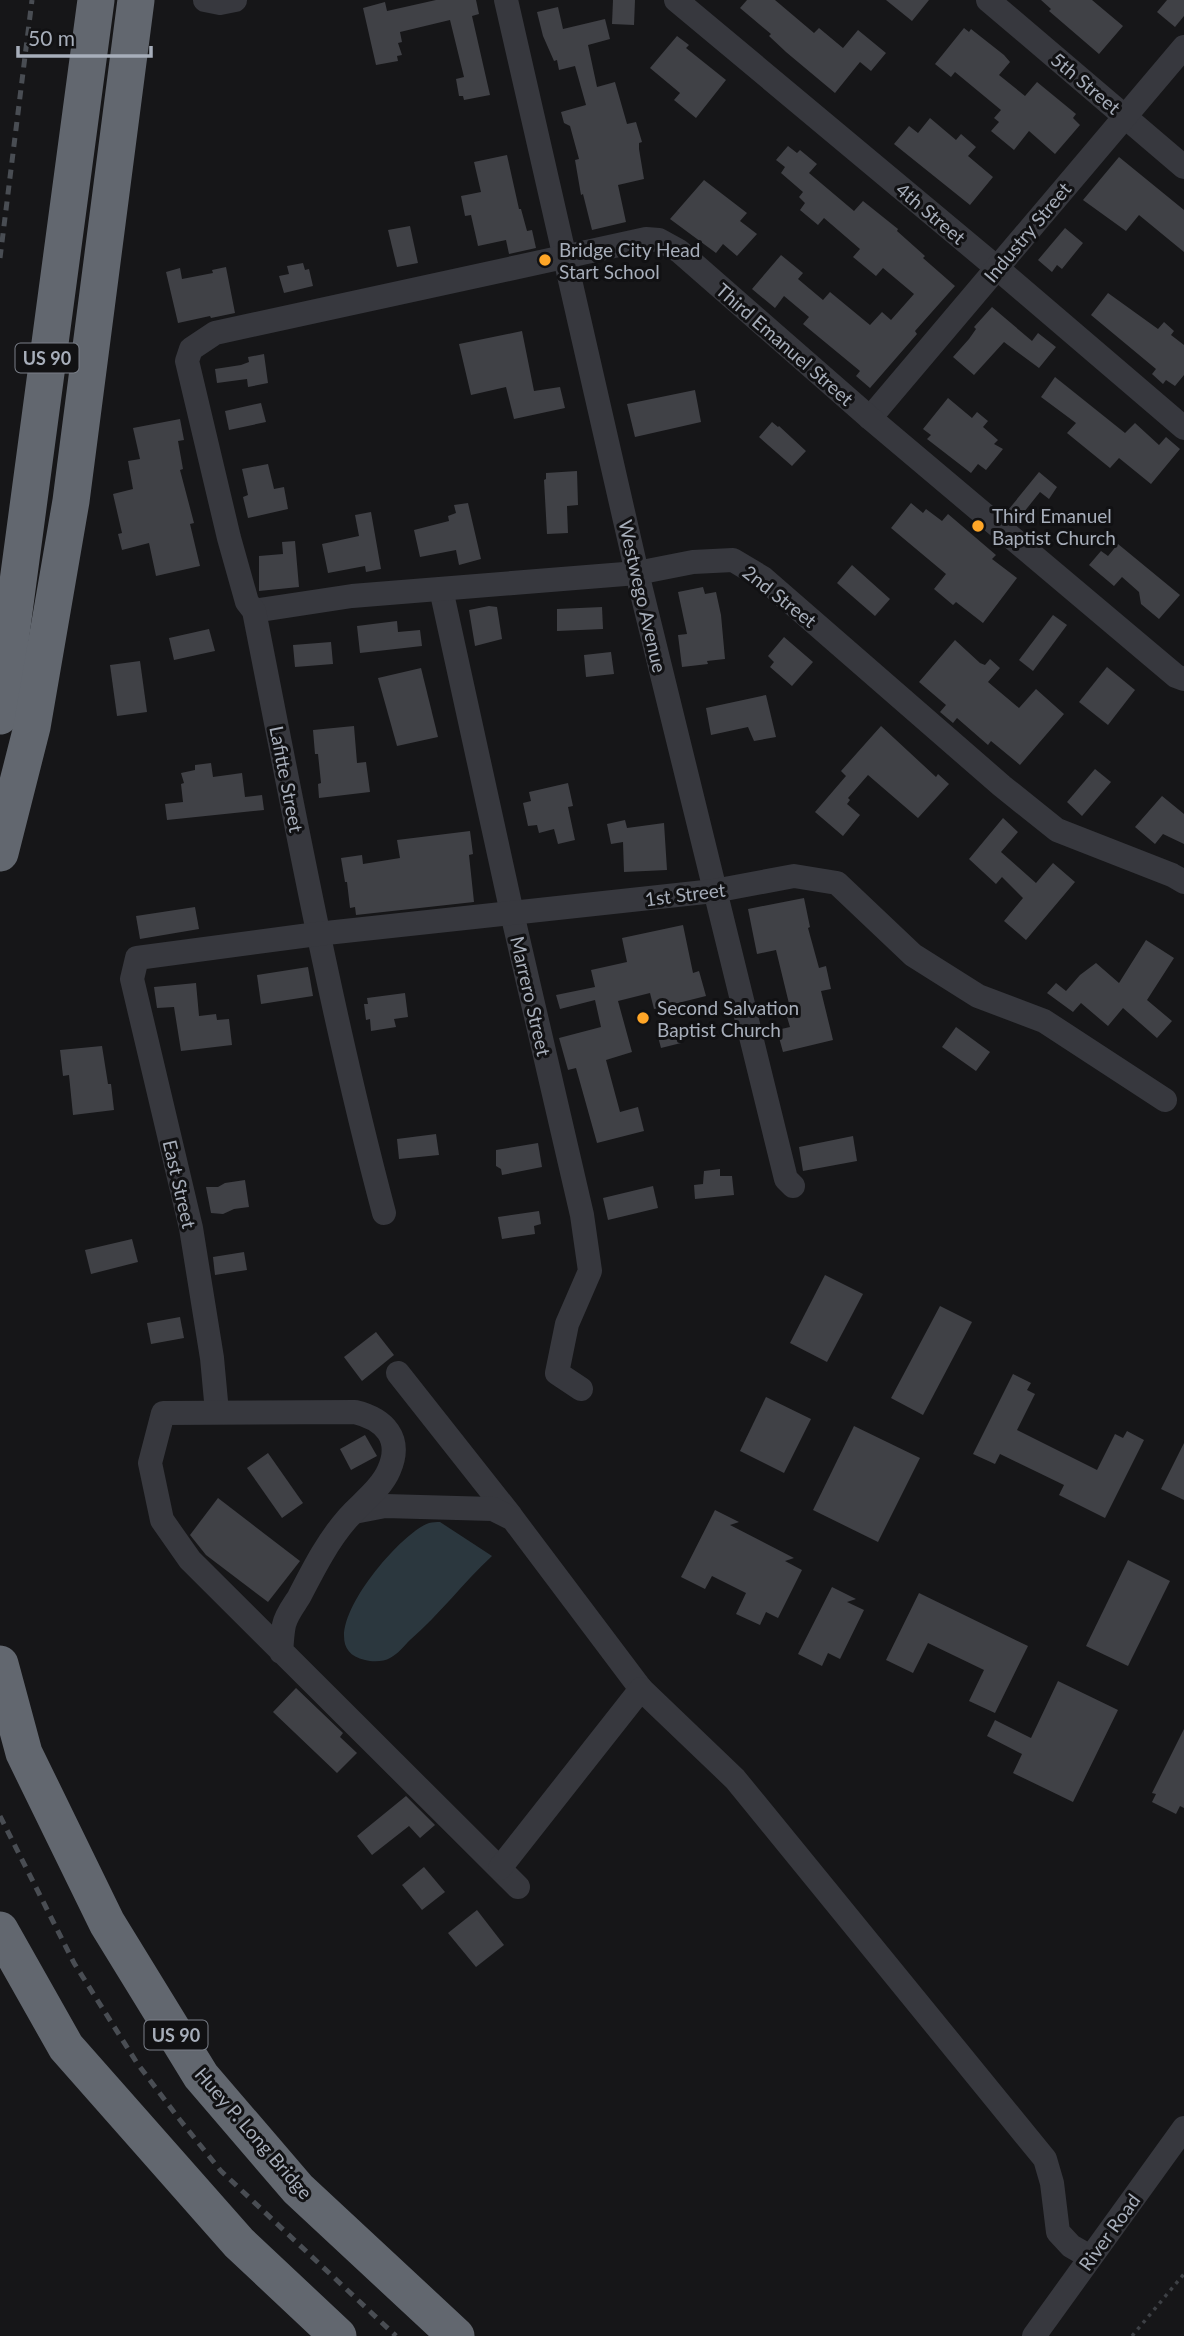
<svg xmlns="http://www.w3.org/2000/svg" width="1184" height="2336" viewBox="0 0 1184 2336" font-family="Lato,sans-serif">
<style>
.water{fill:#2b373e}
.building{fill:#404146}
.lines{fill:none;stroke-linecap:round;stroke-linejoin:round}
.path{stroke:#3d4045;stroke-width:3.5;stroke-dasharray:3.5 5;stroke-linecap:butt}
.minor{stroke:#37383e;stroke-width:24}
.highway{stroke:#62676f;stroke-width:37}
.rail{stroke:#494d53;stroke-width:5;stroke-dasharray:9 7;stroke-linecap:butt}
.poi-dot{fill:#ffa627;stroke:#111113;stroke-width:2.5}
.labels{text-anchor:middle;dominant-baseline:central;stroke-width:6;stroke-linejoin:round;paint-order:stroke}
.shield{fill:#111113;stroke:#7a7f88;stroke-width:2}
.shield-label{font-size:18px;font-weight:bold;fill:#a7aeba}
.street-label{font-size:19px;fill:#a7aeba;stroke:#111113}
.poi-label{font-size:19px;fill:#a7aeba;stroke:#111113;text-anchor:start}
</style>
<rect width="100%" height="100%" fill="#161618"/>
<path class="water" d="M440 1522 492 1556C463 1583 440 1614 410 1640 404 1646 398 1654 390 1658 384 1662 372 1662 365 1660 302 1647 398 1533 429 1523 433 1522 436 1522 440 1522Z"/>
<g class="building">
<path d="M436 0H476L479 14 472 16 490 95 464 100 463 96H459L456 79 464 77 450 20 400 32 402 42 398 43 402 55 397 56 398 61 376 65 363 8 385 2 387 11Z"/>
<path d="M613 0H635L634 25 612 24Z"/>
<path d="M747 0H775L814 33 819 28 843 48 858 30 886 53 871 71 860 62 835 93 786 52 769 36 771 34 740 8Z"/>
<path d="M886 0H929L912 21Z"/>
<path d="M1041 0H1092L1123 26 1099 54 1049 11 1051 9Z"/>
<path d="M1167 0H1184V16L1175 27 1157 12Z"/>
<path d="M558 7 563 29 605 19 610 39 588 45 597 87 615 82 627 124 636 122 642 142 639 143V149L644 179 618 185 626 222 592 230 583 194 581 195 575 160 579 159 570 126 564 123 561 112 586 105 575 66 559 70 557 60 554 61 543 36 537 12Z"/>
<path d="M964 28 969 32 971 29 1004 55 1010 62 999 75 1025 96 1037 82 1076 114 1073 118 1080 125 1055 154 1029 131 1014 150 991 131 999 122 994 118 1001 110 955 72 951 77 935 64Z"/>
<path d="M677 36 689 45 686 48 726 80 696 118 674 100 680 93 650 68Z"/>
<path d="M930 118 956 140 961 134 976 147 968 156 993 177 970 205 894 144 909 126 918 133Z"/>
<path d="M788 146 797 153 800 150 817 164 809 173 854 211 863 201 898 229 897 231 925 256 923 258 955 286 915 331 917 334 870 388 856 376 860 371 803 324 809 317 784 296 775 308 752 289 781 255 803 273 798 279 823 300 830 292 870 325 882 312 891 320 914 294 883 268 876 276 853 257 860 249 824 218 818 225 800 210 805 203 799 197 803 192 781 173 785 167 776 160Z"/>
<path d="M507 155 519 209H521L527 231 532 230 536 248 509 254 506 240 478 246 471 215 465 216 461 196 481 192 474 162Z"/>
<path d="M1119 157 1184 210V252L1139 215 1126 231 1083 200Z"/>
<path d="M704 180 747 213 740 221 757 234 737 256 723 244 716 253 670 219Z"/>
<path d="M410 226 418 263 397 267 388 230Z"/>
<path d="M1065 228 1083 243 1062 269 1057 265 1052 272 1038 260Z"/>
<path d="M303 263 305 270 309 269 313 286 284 293 279 276 289 274 287 266Z"/>
<path d="M226 267 235 313 211 318 210 316 178 323 166 272 180 268 182 279 213 273 212 270Z"/>
<path d="M1108 293 1158 329 1164 322 1174 331 1171 335 1184 345V375L1175 386 1166 380 1163 384 1152 374 1156 369 1091 315Z"/>
<path d="M992 307 1032 341 1038 333 1056 347 1039 368 1004 342 974 375 953 357 969 339 976 329 974 327Z"/>
<path d="M522 331 534 391 560 387 565 408 514 419 506 387 471 395 459 344Z"/>
<path d="M264 354 268 383 248 387 247 379 217 383 215 369 241 365 249 362 248 357Z"/>
<path d="M1055 377 1125 433 1135 423 1159 445 1166 437 1180 449 1151 484 1119 458 1110 468 1067 433 1076 423 1041 397Z"/>
<path d="M695 390 701 422 635 437 627 404Z"/>
<path d="M948 398 972 418 977 412 988 421 983 427 998 440 994 444 1003 449 986 470 978 464 971 473 927 439 931 435 923 429Z"/>
<path d="M261 403 266 422 229 430 225 411Z"/>
<path d="M180 419 184 440 178 441 183 469 180 470 194 523 190 524 200 566 156 576 149 543 122 550 118 534 122 533 113 494 133 489 128 461 140 459 133 428Z"/>
<path d="M772 422 778 427 779 426 806 451 792 466 759 437Z"/>
<path d="M268 464 274 489 284 487 288 509 248 518 243 497 248 495 242 469Z"/>
<path d="M577 471 578 505 567 506 568 533 547 534 544 480 546 479V473Z"/>
<path d="M1039 472 1057 487 1049 499 1040 492 1020 517 1009 509Z"/>
<path d="M468 503 481 559 459 565 456 550 420 557 414 530 449 521 448 516 456 513 454 505Z"/>
<path d="M911 503 923 513 926 509 942 521 948 514 996 555 992 559 1017 578 983 623 956 602 953 605 934 589 946 574 891 528Z"/>
<path d="M371 512 381 569 366 572 365 566 328 573 322 544 359 536 355 515Z"/>
<path d="M295 541 299 587 259 591V556L283 554 282 542Z"/>
<path d="M1118 544 1180 595 1159 619 1141 604 1139 592 1122 577 1114 586 1089 565 1101 551 1108 556Z"/>
<path d="M852 565 890 599 875 616 837 583Z"/>
<path d="M703 587 705 594 716 592 721 615 725 659 707 661 708 664 682 667 678 635 687 634 678 592Z"/>
<path d="M489 606 497 607 502 639 475 646 469 610Z"/>
<path d="M602 607 603 629 557 631V609Z"/>
<path d="M1053 615 1067 625 1033 671 1019 660Z"/>
<path d="M397 621 398 632 420 630 422 646 360 653 357 626Z"/>
<path d="M209 629 215 651 174 660 169 638Z"/>
<path d="M784 637 813 662 792 686 770 667 774 662 768 656Z"/>
<path d="M955 640 980 663 985 665 990 659 1000 668 988 682 1019 708 1036 689 1064 714 1020 765 991 741 988 745 957 718 953 723 940 712 946 705 919 682Z"/>
<path d="M331 642 333 664 295 667 293 645Z"/>
<path d="M611 652 614 674 586 677 584 655Z"/>
<path d="M140 661 147 712 117 716 110 665Z"/>
<path d="M1107 667 1135 690 1108 725 1079 702Z"/>
<path d="M421 668 438 737 397 746 378 678Z"/>
<path d="M766 695 776 737 754 741 748 727 711 735 706 708Z"/>
<path d="M354 726 357 763 366 762 370 792 319 798 318 784 321 783 318 754H315L313 730Z"/>
<path d="M881 726 936 777 938 774 949 784 918 818 868 775 848 798 850 800 847 804 860 815 843 836 815 812 846 776 841 771Z"/>
<path d="M211 763 213 777 242 773 245 797 262 795 264 810 167 820 165 804 183 802 181 784 184 783 181 773 195 770V765Z"/>
<path d="M1095 769 1111 782 1082 816 1067 802Z"/>
<path d="M568 783 573 806 568 807 575 840 558 844 554 829 539 833 537 825 528 826 523 803 531 801 529 792Z"/>
<path d="M1162 796 1184 814V844L1163 834 1155 844 1135 827Z"/>
<path d="M1003 818 1018 832 1001 852 1036 883 1053 863 1075 882 1026 940 1004 921 1023 898 1002 877 996 884 969 859Z"/>
<path d="M625 820 627 828 664 823 667 870 624 872 623 842 611 844 607 824Z"/>
<path d="M470 831 473 854 469 855 474 902 356 915 355 907 350 908 347 882H345L341 858 362 855 363 864 400 858 397 840Z"/>
<path d="M804 898 810 927 808 928 819 968 826 966 831 989 821 991 833 1040 783 1052 777 1030 790 1027 787 1017 792 1016 776 950 757 954 748 909Z"/>
<path d="M195 907 199 929 140 939 136 916Z"/>
<path d="M683 925 693 973 699 971 706 996 654 1009 650 993 618 1001 632 1052 606 1060 620 1112 638 1107 644 1131 597 1143 576 1068 568 1070 559 1038 601 1027 595 1000 560 1009 556 995 595 987 591 970 627 962 622 938Z"/>
<path d="M1146 940 1174 958 1147 1000 1172 1021 1157 1038 1123 1008 1108 1026 1081 1003 1073 1012 1047 993 1056 983 1066 991 1080 975 1096 963 1119 983Z"/>
<path d="M308 967 313 996 261 1004 257 975Z"/>
<path d="M196 983 199 1016 216 1014 217 1020 229 1019 232 1045 181 1051 174 1007 157 1008 154 987Z"/>
<path d="M405 993 408 1017 394 1019 396 1027 371 1031 370 1019 366 1020 364 1004H368L367 998Z"/>
<path d="M956 1027 990 1052 976 1071 942 1047Z"/>
<path d="M677 1029 681 1043 661 1048 657 1033Z"/>
<path d="M102 1046 108 1084H111L114 1110 73 1115 69 1075 63 1076 60 1050Z"/>
<path d="M436 1134 439 1155 399 1159 397 1139Z"/>
<path d="M853 1136 857 1161 803 1171 799 1147Z"/>
<path d="M538 1143 542 1167 502 1175 501 1169 496 1166V1150Z"/>
<path d="M720 1169V1176H732L734 1195 695 1199 694 1185 703 1184 704 1171Z"/>
<path d="M245 1180 249 1207 234 1209 223 1214 211 1213 206 1187H218L225 1183Z"/>
<path d="M653 1186 658 1208 608 1220 603 1198Z"/>
<path d="M539 1211 541 1224 534 1226 535 1234 502 1239 498 1217Z"/>
<path d="M132 1239 138 1262 91 1274 85 1250Z"/>
<path d="M244 1252 247 1270 215 1275 213 1257Z"/>
<path d="M825 1275 863 1294 827 1362 790 1343Z"/>
<path d="M940 1306 972 1322 923 1415 891 1398Z"/>
<path d="M180 1317 184 1338 151 1344 147 1323Z"/>
<path d="M376 1332 394 1355 362 1381 344 1357Z"/>
<path d="M1013 1374 1031 1383 1027 1390 1035 1394 1017 1430 1097 1470 1115 1434 1123 1438 1127 1431 1144 1440 1105 1518 1059 1495 1064 1485 1000 1454 995 1464 973 1454Z"/>
<path d="M766 1397 811 1419 784 1473 740 1451Z"/>
<path d="M854 1426 920 1458 878 1542 813 1510Z"/>
<path d="M365 1435 377 1456 351 1470 340 1449Z"/>
<path d="M1184 1443V1500L1161 1489Z"/>
<path d="M268 1453 303 1503 282 1518 247 1468Z"/>
<path d="M218 1498 300 1561 268 1602 206 1555 190 1535Z"/>
<path d="M715 1510 739 1522 730 1525 794 1558 785 1561 802 1570 778 1618 766 1612 760 1625 736 1614 746 1593 712 1576 705 1589 681 1577Z"/>
<path d="M1128 1560 1170 1581 1128 1666 1086 1646Z"/>
<path d="M832 1587 856 1599 847 1602 864 1610 840 1659 828 1653 822 1666 798 1654Z"/>
<path d="M919 1593 1028 1646 995 1713 969 1701 984 1670 928 1643 913 1673 886 1660Z"/>
<path d="M1058 1681 1118 1710 1073 1802 1013 1773 1022 1754 987 1736 995 1720 1031 1738Z"/>
<path d="M296 1688 343 1733 340 1737 357 1753 337 1773 273 1712Z"/>
<path d="M1184 1729V1808L1180 1806 1176 1814 1152 1802 1156 1794 1152 1793Z"/>
<path d="M406 1796 435 1825 420 1838 409 1826 372 1855 357 1836Z"/>
<path d="M424 1867 445 1892 422 1910 402 1885Z"/>
<path d="M477 1910 504 1945 476 1967 448 1933Z"/>
</g>
<g class="lines">
<path class="path" d="M1132 2336 1184 2274"/>
<g class="minor">
<path d="M205 0 220 3 235 0"/>
<path d="M506 0 637 573 786 1179 793 1186"/>
<path d="M676 0 997 268 1184 428"/>
<path d="M988 0 1184 167"/>
<path d="M870 418 1184 47"/>
<path d="M441 589 512 913 582 1215 590 1271 567 1324 557 1373 581 1389"/>
<path d="M254 611 352 596 637 573 693 562 733 560 763 578 1002 786 1057 830 1172 875 1184 882"/>
<path d="M384 1213C331 1014 294 813 254 611L247 602 229 538 187 361 191 349 215 333 646 239 659 240 679 251 870 418 1176 676 1184 679"/>
<path d="M398 1373 511 1516"/>
<path d="M217 1412 212 1358 191 1228 132 979 137 958 317 934 714 891 794 876 837 883 913 955 978 996 1044 1021 1165 1100"/>
<path d="M354 1512 385 1506 493 1509 513 1519 641 1689"/>
<path d="M281 1652C282 1643 282 1634 284 1625 286 1615 294 1605 299 1597 313 1570 327 1542 347 1519 360 1504 381 1489 389 1470 403 1438 384 1419 355 1412L163 1413 150 1463 162 1520 190 1560 518 1887"/>
<path d="M500 1868 641 1689 735 1779 1045 2159 1052 2183 1058 2232 1071 2246 1090 2257"/>
<path d="M1034 2336 1184 2128"/>
</g>
<g class="highway">
<path d="M0 716 96 0"/>
<path d="M0 853 32 727 71 501 136 0"/>
<path d="M0 1664 24 1753 107 1923 201 2076 298 2189 456 2336"/>
<path d="M0 1930 66 2047 239 2243 338 2336"/>
</g>
<g class="rail">
<path d="M0 258 32 0"/>
<path d="M0 1816 74 1963 137 2063 180 2120 221 2171 396 2336"/>
</g>
</g>
<g class="poi-dot">
<circle cx="545" cy="260" r="7"/>
<circle cx="978" cy="526" r="7"/>
<circle cx="643" cy="1018" r="7"/>
</g>
<g class="labels">
<g class="shield">
<rect x="15.5" y="343.5" width="63" height="29" rx="5"/>
<rect x="144.5" y="2020.5" width="63" height="29" rx="5"/>
</g>
<g class="shield-label">
<text x="47" y="358">US 90</text>
<text x="176" y="2035">US 90</text>
</g>
<g class="street-label">
<text transform="translate(1086 83) rotate(40)">5th Street</text>
<text transform="translate(931 213) rotate(40)">4th Street</text>
<text transform="translate(1027 232) rotate(-50)">Industry Street</text>
<text transform="translate(785 344) rotate(41)">Third Emanuel Street</text>
<text transform="translate(643 596) rotate(77)">Westwego Avenue</text>
<text transform="translate(780 596) rotate(38)">2nd Street</text>
<text transform="translate(287 779) rotate(79)">Lafitte Street</text>
<text transform="translate(685 894) rotate(-7)">1st Street</text>
<text transform="translate(531 996) rotate(77)">Marrero Street</text>
<text transform="translate(180 1184) rotate(77)">East Street</text>
<text transform="translate(254 2133) rotate(49)">Huey P. Long Bridge</text>
<text transform="translate(1109 2232) rotate(-54)">River Road</text>
</g>
<g class="poi-label">
<text x="559" y="249">Bridge City Head<tspan x="559" dy="22">Start School</tspan></text>
<text x="992" y="515">Third Emanuel<tspan x="992" dy="22">Baptist Church</tspan></text>
<text x="657" y="1007">Second Salvation<tspan x="657" dy="22">Baptist Church</tspan></text>
</g>
</g>
<path d="M18 46v10h133v-10" fill="none" stroke="#a7aeba" stroke-width="3.5"/>
<text x="28" y="46" font-size="21" fill="#a7aeba" stroke="#111113" stroke-width="5" paint-order="stroke">50 m</text>
</svg>
